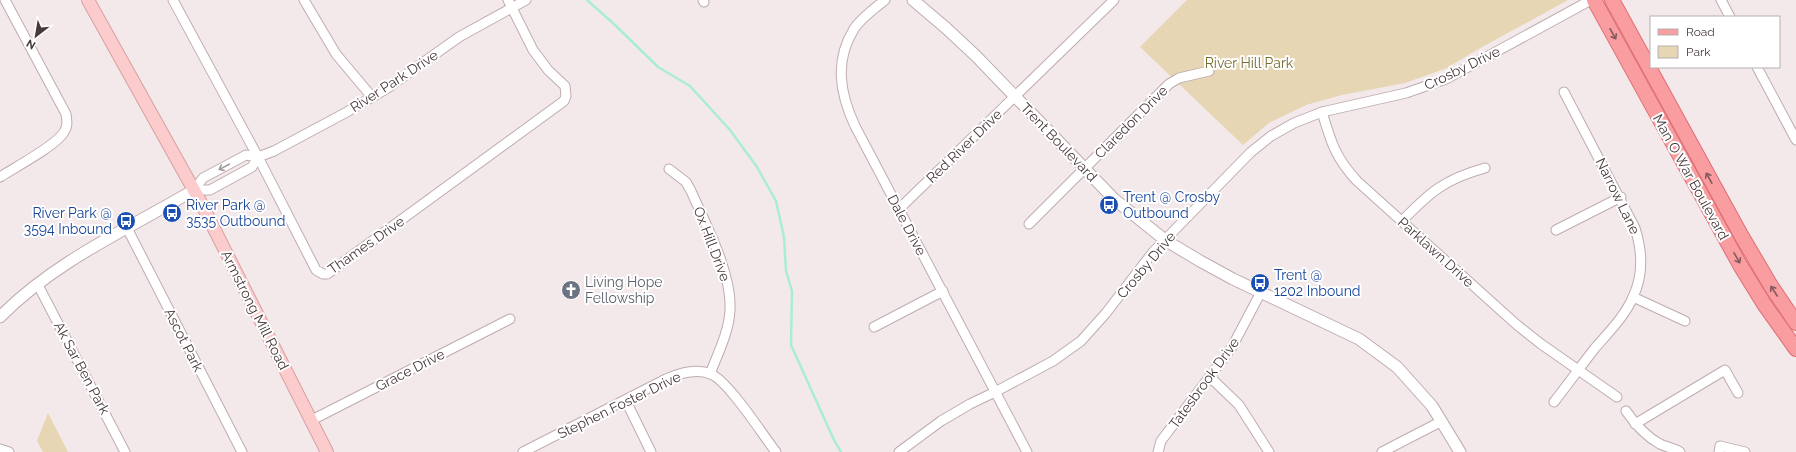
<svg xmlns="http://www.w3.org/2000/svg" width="1796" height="452" viewBox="0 0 1796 452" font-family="Raleway,sans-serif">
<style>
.park{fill:#e6d6b4}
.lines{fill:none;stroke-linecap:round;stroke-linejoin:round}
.stream{stroke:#a9edd5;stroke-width:2.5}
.minor-casing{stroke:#bfacae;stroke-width:11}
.tertiary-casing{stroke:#bfacae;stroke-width:13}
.secondary-casing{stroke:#d7a0a1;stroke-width:14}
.primary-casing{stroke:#de6d74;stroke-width:16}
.minor{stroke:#fff;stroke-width:9}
.tertiary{stroke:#fff;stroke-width:11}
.secondary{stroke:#fccbcb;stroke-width:12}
.primary{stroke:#f99da1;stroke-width:14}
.oneway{stroke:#855b5e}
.oneway2{stroke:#a39c9c}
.labels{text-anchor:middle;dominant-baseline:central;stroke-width:4;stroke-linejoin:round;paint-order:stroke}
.park-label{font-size:14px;fill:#776c2e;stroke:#fff}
.street-label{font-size:14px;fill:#47383a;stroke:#fff}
.transit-label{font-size:14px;fill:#164399;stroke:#fff;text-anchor:start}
.worship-label{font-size:14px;fill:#5b616d;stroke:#fff;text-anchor:start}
</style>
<rect width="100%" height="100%" fill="#f4e9ea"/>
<g class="park">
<path d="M1187 0H1568L1475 51 1447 68 1405 83 1342 95 1306 105 1269 123 1243 145 1140 47Z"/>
<path d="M48 413 68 452H43L37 441Z"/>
</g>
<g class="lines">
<path class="stream" d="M587 0 614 24 658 67 690 86 730 130 757 167 776 201 784 237 786 271 792 291 791 345 834 440 841 452"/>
<g class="minor-casing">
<g id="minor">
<path d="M173 0 258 157 316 270 323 274H327L564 101 566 96 565 86 548 70 533 50 508 0"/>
<path d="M304 0 336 54 372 97"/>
<path d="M703 0 704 2"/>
<path d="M885 0C874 9 861 18 854 29 834 61 840 94 855 126L1027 452"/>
<path d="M1721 0 1730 17"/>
<path d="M1757 67 1796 140"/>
<path d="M1322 112C1331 142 1335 157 1357 181L1517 325 1541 344 1617 397"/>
<path d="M669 169 686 182 691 191C706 225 732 273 730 310 729 332 718 353 710 374"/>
<path d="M0 177C14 168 57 145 64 132 68 126 67 121 66 114L5 0"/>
<path d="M194 190 203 178 246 155 258 157 274 151 345 113 386 89 459 37 526 0"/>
<path d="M194 190H210L252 167 258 157"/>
<path d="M899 209 1114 0"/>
<path d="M1402 221C1430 192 1445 179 1485 168"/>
<path d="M1029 224 1169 84 1179 78 1209 71"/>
<path d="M127 228 242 452"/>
<path d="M1556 230 1621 197"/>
<path d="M38 285 125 452"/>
<path d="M1633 297 1685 321"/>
<path d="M874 327 943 291"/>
<path d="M1210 377 1239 405 1269 452"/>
<path d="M626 401 651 452"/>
<path d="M1554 402C1568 384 1581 366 1595 348 1609 332 1625 316 1633 297 1644 274 1642 250 1635 228L1564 92"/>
<path d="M1626 411C1635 424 1645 436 1660 444 1666 447 1674 448 1680 452"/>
<path d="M310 421 510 319"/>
<path d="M1635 424 1725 370 1738 393"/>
<path d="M0 449 9 452"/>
<path d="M523 452 666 379C680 373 696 368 711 374 729 382 762 434 776 452"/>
<path d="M899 452 941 421 970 404 995 392 1053 361 1081 341 1106 313 1153 252 1251 152 1271 136 1294 123 1322 112 1406 93 1446 79 1591 0"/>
<path d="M1158 452 1161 441 1232 347 1261 292"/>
<path d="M1382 452 1442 421"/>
<path d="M1719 452 1720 446 1745 452"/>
</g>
</g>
<g class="tertiary-casing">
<g id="tertiary">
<path d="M913 0 946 28 976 56 1114 199 1165 240 1200 261 1233 279 1359 339 1397 367 1432 406 1460 452"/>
<path d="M0 317C55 261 128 229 194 190"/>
</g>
</g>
<g class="secondary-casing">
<path id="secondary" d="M88 0 200 201 327 452"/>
</g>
<g class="primary-casing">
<g id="primary">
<path d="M1594 0 1740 265 1764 304 1796 349"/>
<path d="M1612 0 1741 235 1771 286 1796 323"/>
</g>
</g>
<use href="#minor" class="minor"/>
<use href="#tertiary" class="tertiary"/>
<use href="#secondary" class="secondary"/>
<use href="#primary" class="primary"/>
</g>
<defs><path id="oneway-shaft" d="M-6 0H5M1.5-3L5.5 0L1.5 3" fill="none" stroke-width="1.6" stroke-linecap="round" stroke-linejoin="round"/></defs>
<g class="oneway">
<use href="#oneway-shaft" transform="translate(1613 34) rotate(61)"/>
<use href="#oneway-shaft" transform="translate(1709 178) rotate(-119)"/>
<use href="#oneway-shaft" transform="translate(1737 258) rotate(60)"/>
<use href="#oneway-shaft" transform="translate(1774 291) rotate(-123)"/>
</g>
<use class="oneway2" href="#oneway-shaft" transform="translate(224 167) rotate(152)"/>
<defs>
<g id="bus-disc" transform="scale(1)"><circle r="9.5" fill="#1a4fb4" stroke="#fff"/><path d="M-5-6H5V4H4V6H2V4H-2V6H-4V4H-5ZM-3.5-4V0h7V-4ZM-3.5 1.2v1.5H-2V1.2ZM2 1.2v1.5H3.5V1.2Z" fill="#fff"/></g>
<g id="church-disc" transform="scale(1)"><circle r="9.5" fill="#6b7280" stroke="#fff"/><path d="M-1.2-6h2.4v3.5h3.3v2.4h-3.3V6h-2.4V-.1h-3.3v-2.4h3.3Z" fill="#fff"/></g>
</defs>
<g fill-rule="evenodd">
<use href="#bus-disc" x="1109" y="205"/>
<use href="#bus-disc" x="172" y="213"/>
<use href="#bus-disc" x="126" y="221"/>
<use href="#bus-disc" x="1260" y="283"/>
<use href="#church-disc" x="571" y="290"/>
</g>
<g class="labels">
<g class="park-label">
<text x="1249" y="63">River Hill Park</text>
</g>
<g class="street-label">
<text transform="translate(1462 68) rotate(-26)">Crosby Drive</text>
<text transform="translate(394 81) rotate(-33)">River Park Drive</text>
<text transform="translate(1131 122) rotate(-45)">Claredon Drive</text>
<text transform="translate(1059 142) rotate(46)">Trent Boulevard</text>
<text transform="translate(964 146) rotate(-44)">Red River Drive</text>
<text transform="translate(1691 177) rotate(61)">Man O War Boulevard</text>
<text transform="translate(1618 196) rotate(64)">Narrow Lane</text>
<text transform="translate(907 225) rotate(62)">Dale Drive</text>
<text transform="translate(712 244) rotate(69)">Ox Hill Drive</text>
<text transform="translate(366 245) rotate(-35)">Thames Drive</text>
<text transform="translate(1436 252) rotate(42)">Parklawn Drive</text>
<text transform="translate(1146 265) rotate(-50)">Crosby Drive</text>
<text transform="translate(255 310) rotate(63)">Armstrong Mill Road</text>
<text transform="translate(184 340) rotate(63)">Ascot Park</text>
<text transform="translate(82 368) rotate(62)">Ak Sar Ben Park</text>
<text transform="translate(410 370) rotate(-27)">Grace Drive</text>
<text transform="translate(1204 383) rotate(-54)">Tatesbrook Drive</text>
<text transform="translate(619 405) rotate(-26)">Stephen Foster Drive</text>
</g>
<g class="transit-label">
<text x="1123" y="197">Trent @ Crosby<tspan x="1123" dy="16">Outbound</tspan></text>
<text x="186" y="205">River Park @<tspan x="186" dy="16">3535 Outbound</tspan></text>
<text x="112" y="213" text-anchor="end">River Park @<tspan x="112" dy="16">3594 Inbound</tspan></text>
<text x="1274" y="275">Trent @<tspan x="1274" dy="16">1202 Inbound</tspan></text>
</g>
<g class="worship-label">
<text x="585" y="282">Living Hope<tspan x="585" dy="16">Fellowship</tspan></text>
</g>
</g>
<rect x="1650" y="16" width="130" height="52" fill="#ffffff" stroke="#b5afb0"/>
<rect x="1658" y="29" width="20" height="6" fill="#f99da1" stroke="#b5afb0"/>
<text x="1686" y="36" font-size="12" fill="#47383a">Road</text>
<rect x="1658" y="46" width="20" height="12" fill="#e6d6b4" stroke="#b5afb0"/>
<text x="1686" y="56" font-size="12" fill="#47383a">Park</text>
<g transform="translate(36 36) rotate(211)" stroke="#ffffff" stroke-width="3" paint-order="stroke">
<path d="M0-3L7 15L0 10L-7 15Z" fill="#47383a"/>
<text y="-6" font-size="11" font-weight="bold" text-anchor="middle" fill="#47383a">N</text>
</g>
</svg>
